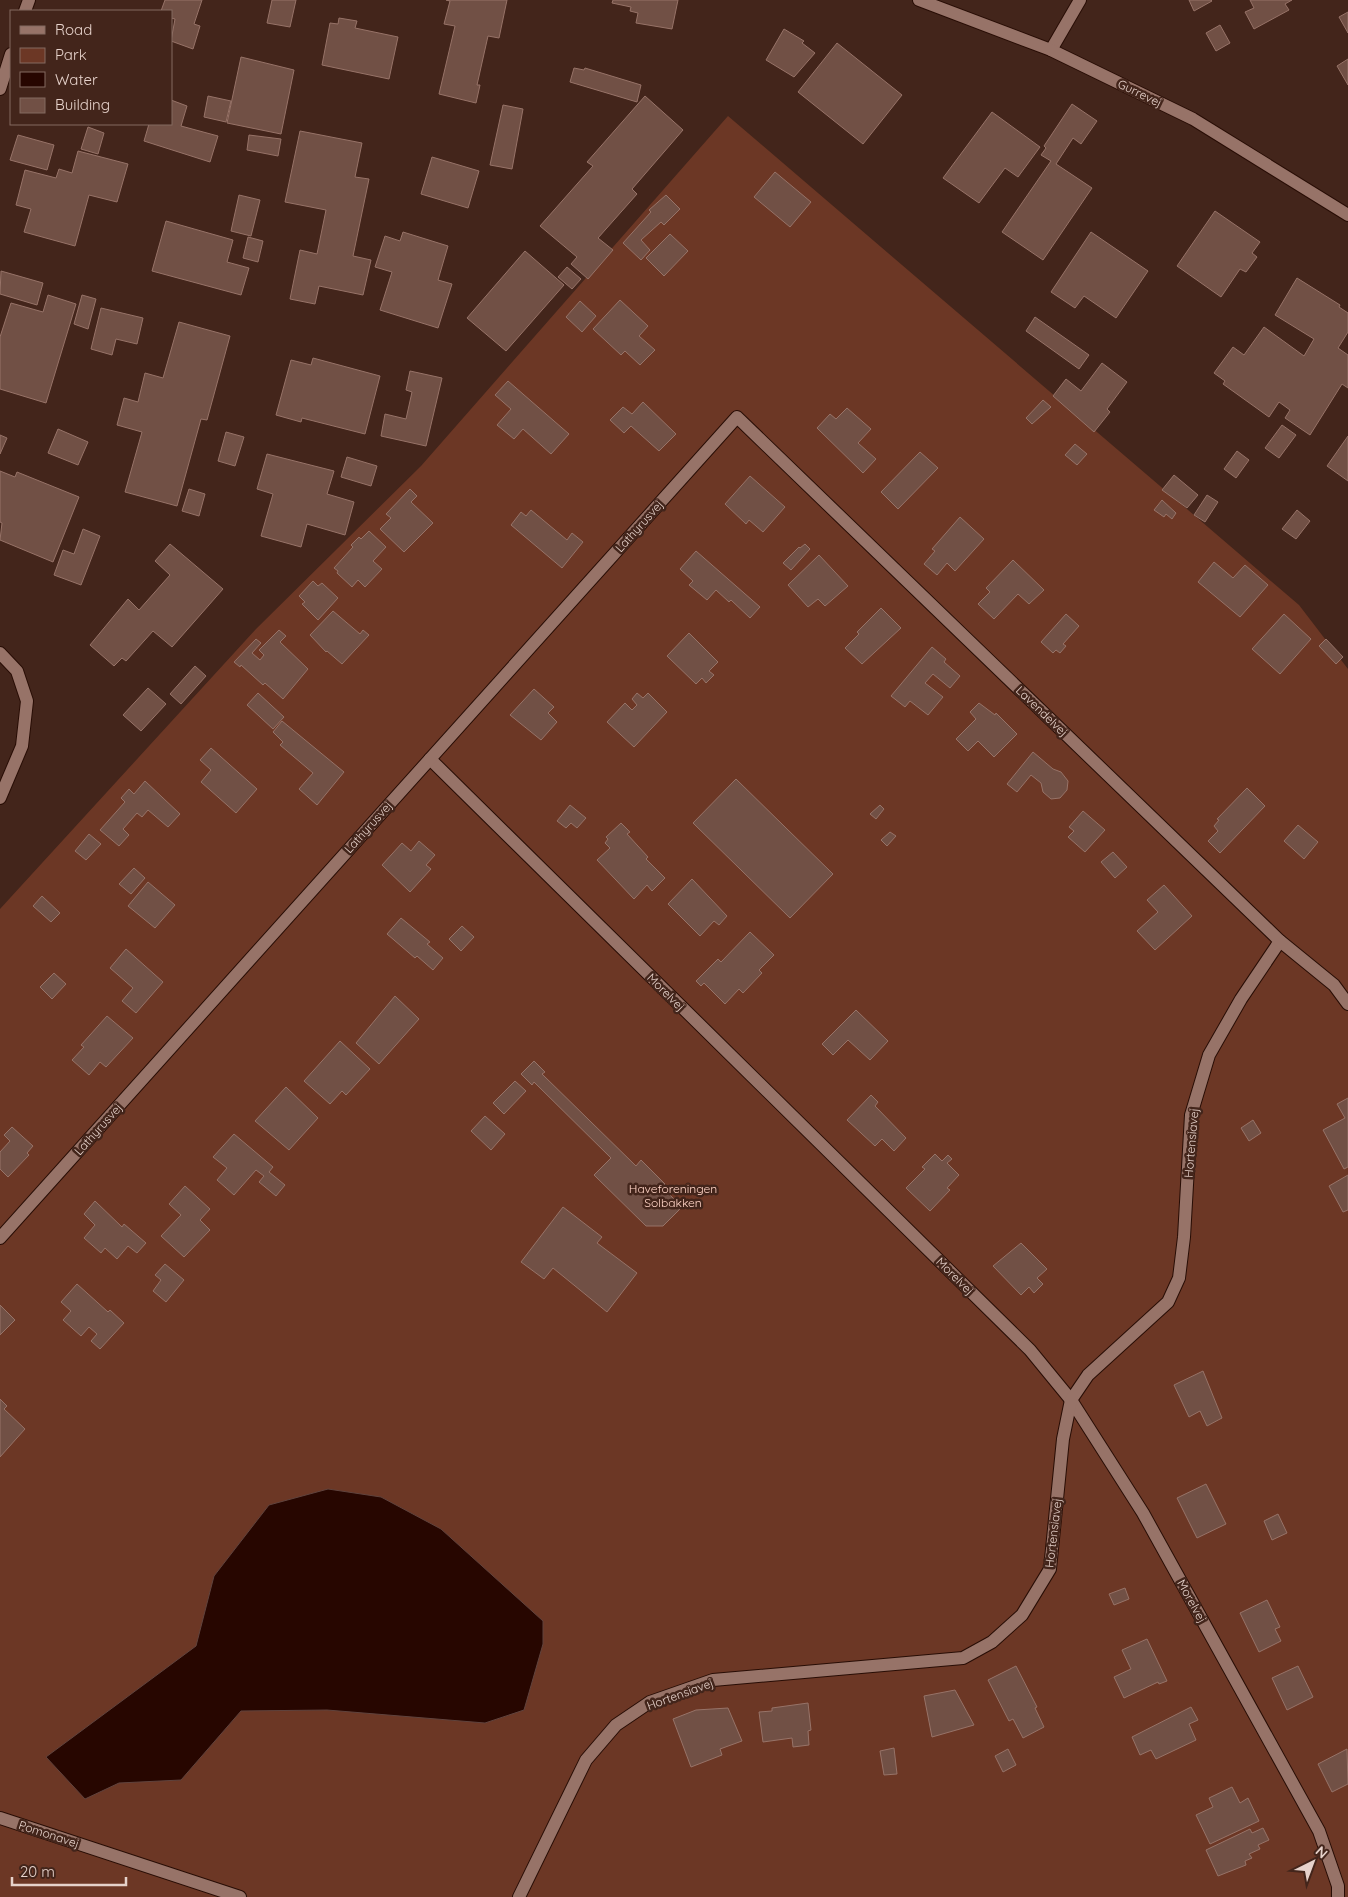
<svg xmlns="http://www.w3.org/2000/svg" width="1348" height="1897" viewBox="0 0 1348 1897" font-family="Quicksand,sans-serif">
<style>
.green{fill:#6c3725}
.water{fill:#270600;stroke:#60433d}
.building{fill:#715045;stroke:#977368}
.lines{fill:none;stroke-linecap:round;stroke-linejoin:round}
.lane-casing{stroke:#280d05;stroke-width:14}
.street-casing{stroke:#280d05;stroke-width:14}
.secondary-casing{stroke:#280d05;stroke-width:14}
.lane{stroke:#977368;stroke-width:12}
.street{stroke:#977368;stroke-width:12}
.secondary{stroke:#977368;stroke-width:12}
.labels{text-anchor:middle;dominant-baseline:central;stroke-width:5;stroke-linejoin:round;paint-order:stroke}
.street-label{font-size:12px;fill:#e6d2cb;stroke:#43251b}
.park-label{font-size:12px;fill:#ffd4c6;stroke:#43251b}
</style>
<rect width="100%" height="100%" fill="#43251b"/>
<path class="green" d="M728 116 1299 605 1348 669V1897H0V909L256 629 421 466Z"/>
<path class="water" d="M328 1489 381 1497 441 1529 543 1621V1644L524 1710 485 1723 327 1710 241 1711 181 1780 119 1783 85 1799 46 1757 196 1646 214 1576 269 1505Z"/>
<g class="building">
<path d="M165 0H202L194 24 200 26 193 49 171 41 175 19 171 18V11H161Z"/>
<path d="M272 0H296L290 27 267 23Z"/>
<path d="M446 0H507L499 38 488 36 477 85H480L476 103 439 94 455 26 444 24 450 1Z"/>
<path d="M613 0H678L672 29 636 23 638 13 630 11 631 7 612 3Z"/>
<path d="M1189 0H1211L1212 1 1194 11Z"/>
<path d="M1250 0H1292L1285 4 1289 10 1254 29 1245 12 1254 8Z"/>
<path d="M1348 12V33L1339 17Z"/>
<path d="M339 18 357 21 355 28 398 37 389 79 322 65 330 23 338 24Z"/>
<path d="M1220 25 1230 43 1216 51 1206 33Z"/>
<path d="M784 29 804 41 802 43 815 53 794 77 766 60Z"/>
<path d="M837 43 902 95 863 144 798 92Z"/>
<path d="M241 57 294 70 281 134 227 123Z"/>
<path d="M1348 59V85L1337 66Z"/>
<path d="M574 68 584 70 585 68 641 85 637 102 570 82Z"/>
<path d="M208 96 231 101 226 122 204 117Z"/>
<path d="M645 96 683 130 632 189 637 194 598 238 613 250 588 279 571 264 577 257 540 226 593 166 587 162Z"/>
<path d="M171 100 187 106 181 126 218 136 210 162 144 141 149 124H171Z"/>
<path d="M1072 104 1097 121 1081 144 1073 138 1056 164 1092 188 1043 260 1002 232 1051 161 1041 155 1046 148 1044 146Z"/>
<path d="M503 105 523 109 512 169 490 165Z"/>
<path d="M992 112 1040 147 1018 177 1005 168 979 203 943 178Z"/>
<path d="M88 127 104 133 98 154 81 149Z"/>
<path d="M300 131 362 143 355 177 369 179 353 256 371 260 363 295 319 286 315 304 290 299 300 250 317 254 326 210 285 202Z"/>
<path d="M18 135 54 145 47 170 10 160Z"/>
<path d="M249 135 281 139 278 156 247 150Z"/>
<path d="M78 151 128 164 117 202 89 195 75 246 24 232 31 209 16 205 25 170 56 178 59 169 72 173Z"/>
<path d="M432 157 479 171 468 208 421 194Z"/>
<path d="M775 172 811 202 790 227 754 197Z"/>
<path d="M239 195 260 200 251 236 231 231Z"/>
<path d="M666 195 680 209 664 225 661 222 641 240 650 250 641 260 623 243 651 212 649 210Z"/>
<path d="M1215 211 1260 242 1252 253 1257 257 1246 272 1240 269 1221 297 1177 266Z"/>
<path d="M166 221 233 240 227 262 249 268 241 295 152 271Z"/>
<path d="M403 232 448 246 438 280 452 284 438 328 380 310 392 272 375 267 385 236 400 241Z"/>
<path d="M1091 232 1148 271 1116 318 1084 296 1075 308 1051 292Z"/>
<path d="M670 234 688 251 664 276 646 258Z"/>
<path d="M248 237 263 241 258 262 243 258Z"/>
<path d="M525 251 564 285 506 351 467 318Z"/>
<path d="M567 267 581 279 572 289 558 277Z"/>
<path d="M1 271 43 283 37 305 0 294Z"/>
<path d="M1297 278 1340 305 1339 307 1348 313V332L1338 348 1348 355V388L1342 384 1310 435 1285 418 1290 410 1279 402 1269 417 1223 384 1225 381 1214 373 1233 347 1244 355 1264 327 1304 356 1314 339 1275 315Z"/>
<path d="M48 295 76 304 46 403 0 389V337L11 303 43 312Z"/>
<path d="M82 295 96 299 88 329 74 324Z"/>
<path d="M620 300 648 326 639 336 655 350 640 365 625 351 621 355 593 329Z"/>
<path d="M580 301 596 316 582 332 566 317Z"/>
<path d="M101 308 143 318 137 344 116 339 112 355 91 349Z"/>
<path d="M1035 317 1089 355 1079 369 1026 331Z"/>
<path d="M179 322 230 336 207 420 201 419 177 506 125 492 142 432 117 425 124 398 138 402 145 373 163 378Z"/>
<path d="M313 358 380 376 365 434 302 418 301 422 276 415 291 360 311 365Z"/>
<path d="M1102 363 1127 382 1107 409 1110 412 1094 432 1053 396 1066 379 1081 391Z"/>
<path d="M410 371 442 378 426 446 381 436 385 414 406 419 412 392 406 390Z"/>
<path d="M508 381 569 434 551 454 523 429 514 439 497 425 511 409 495 395Z"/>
<path d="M1043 400 1051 407 1032 424 1026 418Z"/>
<path d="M643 402 676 434 659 451 631 426 624 433 610 420 623 407 632 414Z"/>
<path d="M847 408 871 429 858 443 876 459 863 473 817 428 830 414 836 419Z"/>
<path d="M1282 425 1296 435 1279 458 1265 448Z"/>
<path d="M58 429 88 442 78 465 48 453Z"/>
<path d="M226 432 244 437 235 466 218 461Z"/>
<path d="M0 435 7 438 0 454Z"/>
<path d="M1348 436V481L1327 466Z"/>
<path d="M1075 444 1087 454 1077 465 1065 455Z"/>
<path d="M1237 451 1249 460 1236 478 1224 469Z"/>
<path d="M920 452 938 468 898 509 881 492Z"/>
<path d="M267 454 334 471 327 494 354 502 345 535 307 524 301 547 261 536 273 494 257 489Z"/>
<path d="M347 457 377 466 371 486 341 477Z"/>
<path d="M0 471 15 477 17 472 79 497 53 562 0 540 2 523 0 522Z"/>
<path d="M1174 475 1198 495 1187 508 1162 490Z"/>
<path d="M750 476 785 507 763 532 749 520 746 524 725 504Z"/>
<path d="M189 489 205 494 199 516 182 511Z"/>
<path d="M410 489 417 496 411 502 433 523 404 552 380 529 391 518 386 514Z"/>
<path d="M1207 495 1218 502 1205 522 1194 515Z"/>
<path d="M1162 500 1176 513 1172 519 1166 514 1164 517 1154 510Z"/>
<path d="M531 510 567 540 572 533 583 542 562 568 511 525 521 512 526 516Z"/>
<path d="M1297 510 1310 521 1296 539 1282 529Z"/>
<path d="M960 517 984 539 955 571 947 563 937 575 924 564 935 551 932 549Z"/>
<path d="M83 529 100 536 81 585 54 575 63 550 74 554Z"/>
<path d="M369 531 386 547 373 561 382 569 365 587 358 580 352 587 337 573 338 571 334 568 353 547 351 545 359 537 361 539Z"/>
<path d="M170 544 223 589 172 647 153 631 126 661 122 658 114 666 90 645 128 599 139 610 170 575 155 561Z"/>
<path d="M805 544 810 549 791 570 783 563 799 547 800 548Z"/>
<path d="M696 551 760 607 750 618 731 600 729 602 716 590 707 600 689 585 693 581 680 569Z"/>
<path d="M819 555 848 586 825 606 818 599 808 607 788 585Z"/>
<path d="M1013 560 1044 590 1029 604 1018 594 994 619 978 604 990 592 986 588Z"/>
<path d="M1214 562 1233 578 1245 565 1268 585 1240 617 1198 582Z"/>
<path d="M313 581 318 586 322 583 338 598 318 620 302 604 305 602 299 596Z"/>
<path d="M881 608 901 628 862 664 845 648 859 634 857 632Z"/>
<path d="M333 611 360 634 363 630 369 635 342 664 327 651 326 652 310 635Z"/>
<path d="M1066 614 1079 626 1063 644 1066 646 1060 653 1056 650 1053 653 1041 642Z"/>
<path d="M1284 614 1311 639 1280 674 1252 649Z"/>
<path d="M279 630 286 636 280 642 308 669 283 699 265 683 263 685 241 665 240 667 234 662 256 639 261 643 252 653 260 660 264 655 259 650Z"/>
<path d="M689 633 718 662 709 671 714 675 706 683 702 678 696 684 667 656Z"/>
<path d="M1326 639 1343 657 1336 664 1319 646Z"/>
<path d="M932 647 946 659 944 662 960 676 950 688 933 674 925 683 943 697 928 715 910 701 905 707 891 696Z"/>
<path d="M195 666 206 676 181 704 170 694Z"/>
<path d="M148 688 166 704 141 731 123 715Z"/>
<path d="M534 689 554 707 548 713 557 722 541 740 510 715Z"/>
<path d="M258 693 284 717 273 729 247 705Z"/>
<path d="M637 693 643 698 648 693 667 712 634 747 607 722 625 703 632 710 637 705 632 699Z"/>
<path d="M979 703 995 715 996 713 1017 734 994 757 978 741 968 751 956 739 976 719 970 712Z"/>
<path d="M282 721 344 772 317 805 299 789 313 773 280 745 283 742 273 732Z"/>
<path d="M211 748 257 789 236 813 201 782 211 770 200 760Z"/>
<path d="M1033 752 1053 769 1061 772 1068 781 1067 790 1060 798 1051 799 1043 792 1041 783 1031 775 1017 792 1007 784Z"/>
<path d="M736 779 833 874 790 918 693 823Z"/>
<path d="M145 781 180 814 168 827 148 810 142 817 137 813 123 829 129 835 119 846 100 830 125 802 121 798 129 789 134 794Z"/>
<path d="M1247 788 1265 806 1220 853 1208 841 1218 831 1214 826 1219 820 1217 819Z"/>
<path d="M570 805 586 818 577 828 571 823 566 828 557 821Z"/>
<path d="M880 805 884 809 876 819 870 814Z"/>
<path d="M1083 811 1105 830 1085 852 1068 837 1074 831 1069 827Z"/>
<path d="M621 823 630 832 627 834 648 857 646 859 665 878 652 891 647 885 634 899 597 860 610 848 605 843 608 839 606 837Z"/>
<path d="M1298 825 1318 842 1304 859 1284 841Z"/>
<path d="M890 832 896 836 887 846 881 840Z"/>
<path d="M89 834 101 844 86 860 75 851Z"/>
<path d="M419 841 435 855 426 865 431 869 410 892 382 865 402 843 411 851Z"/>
<path d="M1113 852 1127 867 1115 878 1101 862Z"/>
<path d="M134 868 145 878 131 894 119 884Z"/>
<path d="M692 879 727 916 719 925 714 921 700 936 668 904Z"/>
<path d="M148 882 175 905 155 928 128 906Z"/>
<path d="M1164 885 1192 916 1155 950 1137 931 1158 912 1147 900Z"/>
<path d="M42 896 60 913 51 922 33 906Z"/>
<path d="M401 918 430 942 427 944 443 958 433 970 417 956 415 958 387 934Z"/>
<path d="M462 926 474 937 461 951 449 939Z"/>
<path d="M750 932 774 955 759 970 762 973 743 993 739 989 725 1004 704 983 701 986 696 981 718 959 721 962Z"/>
<path d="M126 949 163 982 136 1013 122 1001 133 988 110 968Z"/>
<path d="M54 973 66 984 52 999 40 987Z"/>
<path d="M395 996 419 1019 379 1064 356 1043Z"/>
<path d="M856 1010 888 1041 870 1060 848 1040 833 1055 822 1044Z"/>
<path d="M107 1016 133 1038 106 1067 100 1062 89 1075 72 1060 84 1047 81 1045Z"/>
<path d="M340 1041 370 1069 346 1095 342 1091 330 1104 304 1081Z"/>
<path d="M534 1061 545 1072 542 1074 636 1166 641 1160 665 1184 662 1187 682 1207 663 1226H646L594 1175 611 1158 534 1082 532 1085 521 1074Z"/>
<path d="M515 1081 526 1091 504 1114 493 1103Z"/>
<path d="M286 1087 318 1118 289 1150 255 1121Z"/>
<path d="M871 1095 878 1102 875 1106 906 1138 894 1151 882 1139 875 1146 847 1120Z"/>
<path d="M1348 1098V1167L1344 1169 1323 1130 1345 1118 1337 1104Z"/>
<path d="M485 1116 505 1134 491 1150 471 1131Z"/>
<path d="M1253 1120 1261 1133 1249 1141 1241 1128Z"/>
<path d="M12 1127 33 1146 27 1153 29 1155 8 1177 0 1169V1152L10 1141 4 1135Z"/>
<path d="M234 1134 273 1167 269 1172 285 1185 276 1196 259 1182 264 1176 256 1170 234 1195 217 1180 227 1168 213 1157Z"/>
<path d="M935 1154 942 1161 948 1155 952 1159 947 1163 959 1175 947 1188 950 1190 930 1211 906 1188 925 1169 922 1167Z"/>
<path d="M1348 1175V1210L1343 1212 1329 1186Z"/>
<path d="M185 1186 210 1209 200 1220 210 1230 184 1257 161 1236 181 1215 169 1204Z"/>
<path d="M95 1201 122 1227 124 1224 146 1243 137 1253 128 1246 117 1259 105 1248 101 1253 84 1238 95 1225 84 1214Z"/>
<path d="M563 1207 602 1237 597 1243 637 1273 607 1312 553 1268 544 1279 521 1262Z"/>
<path d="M1021 1243 1047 1269 1037 1278 1043 1284 1034 1293 1029 1287 1021 1295 993 1266Z"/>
<path d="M165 1264 184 1280 166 1302 153 1291 161 1280 155 1275Z"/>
<path d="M77 1284 108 1312 110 1310 124 1323 100 1349 91 1341 97 1334 89 1327 81 1336 63 1320 71 1311 61 1302Z"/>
<path d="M0 1305 15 1320 0 1335Z"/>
<path d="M1203 1371 1222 1418 1207 1426 1200 1411 1189 1417 1174 1385Z"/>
<path d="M0 1399 7 1406 4 1409 25 1429 0 1457Z"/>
<path d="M1206 1484 1226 1524 1197 1538 1177 1498Z"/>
<path d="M1278 1514 1287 1533 1272 1540 1264 1521Z"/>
<path d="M1125 1588 1129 1599 1114 1605 1109 1594Z"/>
<path d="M1267 1600 1280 1627 1275 1629 1281 1641 1259 1652 1240 1613Z"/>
<path d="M1147 1639 1167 1681 1159 1684 1158 1682 1124 1698 1114 1677 1131 1669 1122 1650Z"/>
<path d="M1016 1666 1037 1707 1035 1708 1044 1727 1023 1738 1013 1719 1009 1721 988 1680Z"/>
<path d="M1298 1666 1313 1697 1287 1710 1272 1678Z"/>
<path d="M955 1690 974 1725 932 1737 924 1696Z"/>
<path d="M808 1703 811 1730 808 1731 809 1745 793 1747 792 1738 763 1742 759 1712 772 1711V1708Z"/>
<path d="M1191 1707 1198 1720 1189 1724 1196 1740 1156 1759 1151 1750 1140 1755 1132 1737Z"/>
<path d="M728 1708 742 1741 720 1749 722 1755 691 1767 673 1719 696 1710Z"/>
<path d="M894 1748 897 1774 884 1775 880 1751Z"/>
<path d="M1008 1749 1016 1765 1003 1772 995 1756Z"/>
<path d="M1347 1749 1348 1784 1332 1792 1318 1764Z"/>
<path d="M1232 1787 1240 1803 1248 1798 1259 1821 1210 1844 1196 1815 1213 1807 1209 1798Z"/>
<path d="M1263 1828 1269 1840 1258 1845 1260 1849 1249 1854 1252 1858 1245 1861 1246 1865 1218 1876 1206 1850 1250 1829 1252 1833Z"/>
</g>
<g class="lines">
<g class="lane-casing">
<g id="lane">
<path d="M430 759 1030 1350 1071 1400 1143 1513 1319 1831 1338 1886V1897"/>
<path d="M0 1818 240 1897"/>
<path d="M519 1897 586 1760 616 1725 650 1702 713 1680 963 1658 992 1642 1022 1615 1050 1569 1063 1439 1071 1400 1088 1375 1168 1302 1179 1278 1184 1237 1191 1115 1209 1055 1241 999 1280 941"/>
</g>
</g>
<g class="street-casing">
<g id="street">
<path d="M25 11 29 0"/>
<path d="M1051 50 1080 0"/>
<path d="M0 89 11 54"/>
<path d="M0 653 17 671 27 701 22 746 0 798"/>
<path d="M0 1238 737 417 1280 941 1334 985 1348 1004"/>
</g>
</g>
<g class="secondary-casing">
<path id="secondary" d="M919 0 1051 50 1193 119 1348 215"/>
</g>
<use href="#lane" class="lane"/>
<use href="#street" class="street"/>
<use href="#secondary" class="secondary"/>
</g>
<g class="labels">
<g class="street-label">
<text transform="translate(1140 93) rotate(26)">Gurrevej</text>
<text transform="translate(639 526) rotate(-48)">Lathyrusvej</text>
<text transform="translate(1042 711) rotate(44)">Lavendelvej</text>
<text transform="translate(368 827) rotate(-48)">Lathyrusvej</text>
<text transform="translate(666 992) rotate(45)">Morelvej</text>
<text transform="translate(98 1129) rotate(-48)">Lathyrusvej</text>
<text transform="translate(1191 1143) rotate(-85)">Hortensiavej</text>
<text transform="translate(955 1276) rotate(45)">Morelvej</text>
<text transform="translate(1053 1533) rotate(-83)">Hortensiavej</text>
<text transform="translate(1192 1601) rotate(61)">Morelvej</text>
<text transform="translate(680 1694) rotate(-20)">Hortensiavej</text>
<text transform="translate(49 1834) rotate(18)">Pomonavej</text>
</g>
<g class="park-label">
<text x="673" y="1188">Haveforeningen<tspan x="673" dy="14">Solbakken</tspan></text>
</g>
</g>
<rect x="10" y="10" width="162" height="115" fill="#43251b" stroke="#846a61"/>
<rect x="20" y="26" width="25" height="8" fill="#977368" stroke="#846a61"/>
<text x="55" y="35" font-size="15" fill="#e6d2cb">Road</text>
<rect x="20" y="48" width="25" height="15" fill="#6c3725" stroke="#846a61"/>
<text x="55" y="60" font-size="15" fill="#e6d2cb">Park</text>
<rect x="20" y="72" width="25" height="15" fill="#270600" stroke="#846a61"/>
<text x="55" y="85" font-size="15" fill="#e6d2cb">Water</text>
<rect x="20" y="98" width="25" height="15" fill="#715045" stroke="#846a61"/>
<text x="55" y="110" font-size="15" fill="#e6d2cb">Building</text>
<g transform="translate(1313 1862) rotate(42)" stroke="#43251b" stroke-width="4" paint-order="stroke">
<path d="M0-4L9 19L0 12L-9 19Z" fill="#e6d2cb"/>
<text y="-8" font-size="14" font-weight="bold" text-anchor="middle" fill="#e6d2cb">N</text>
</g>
<path d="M12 1877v8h114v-8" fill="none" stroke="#e6d2cb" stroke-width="2.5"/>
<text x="20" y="1877" font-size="15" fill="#e6d2cb" stroke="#43251b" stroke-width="4" paint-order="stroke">20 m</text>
</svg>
